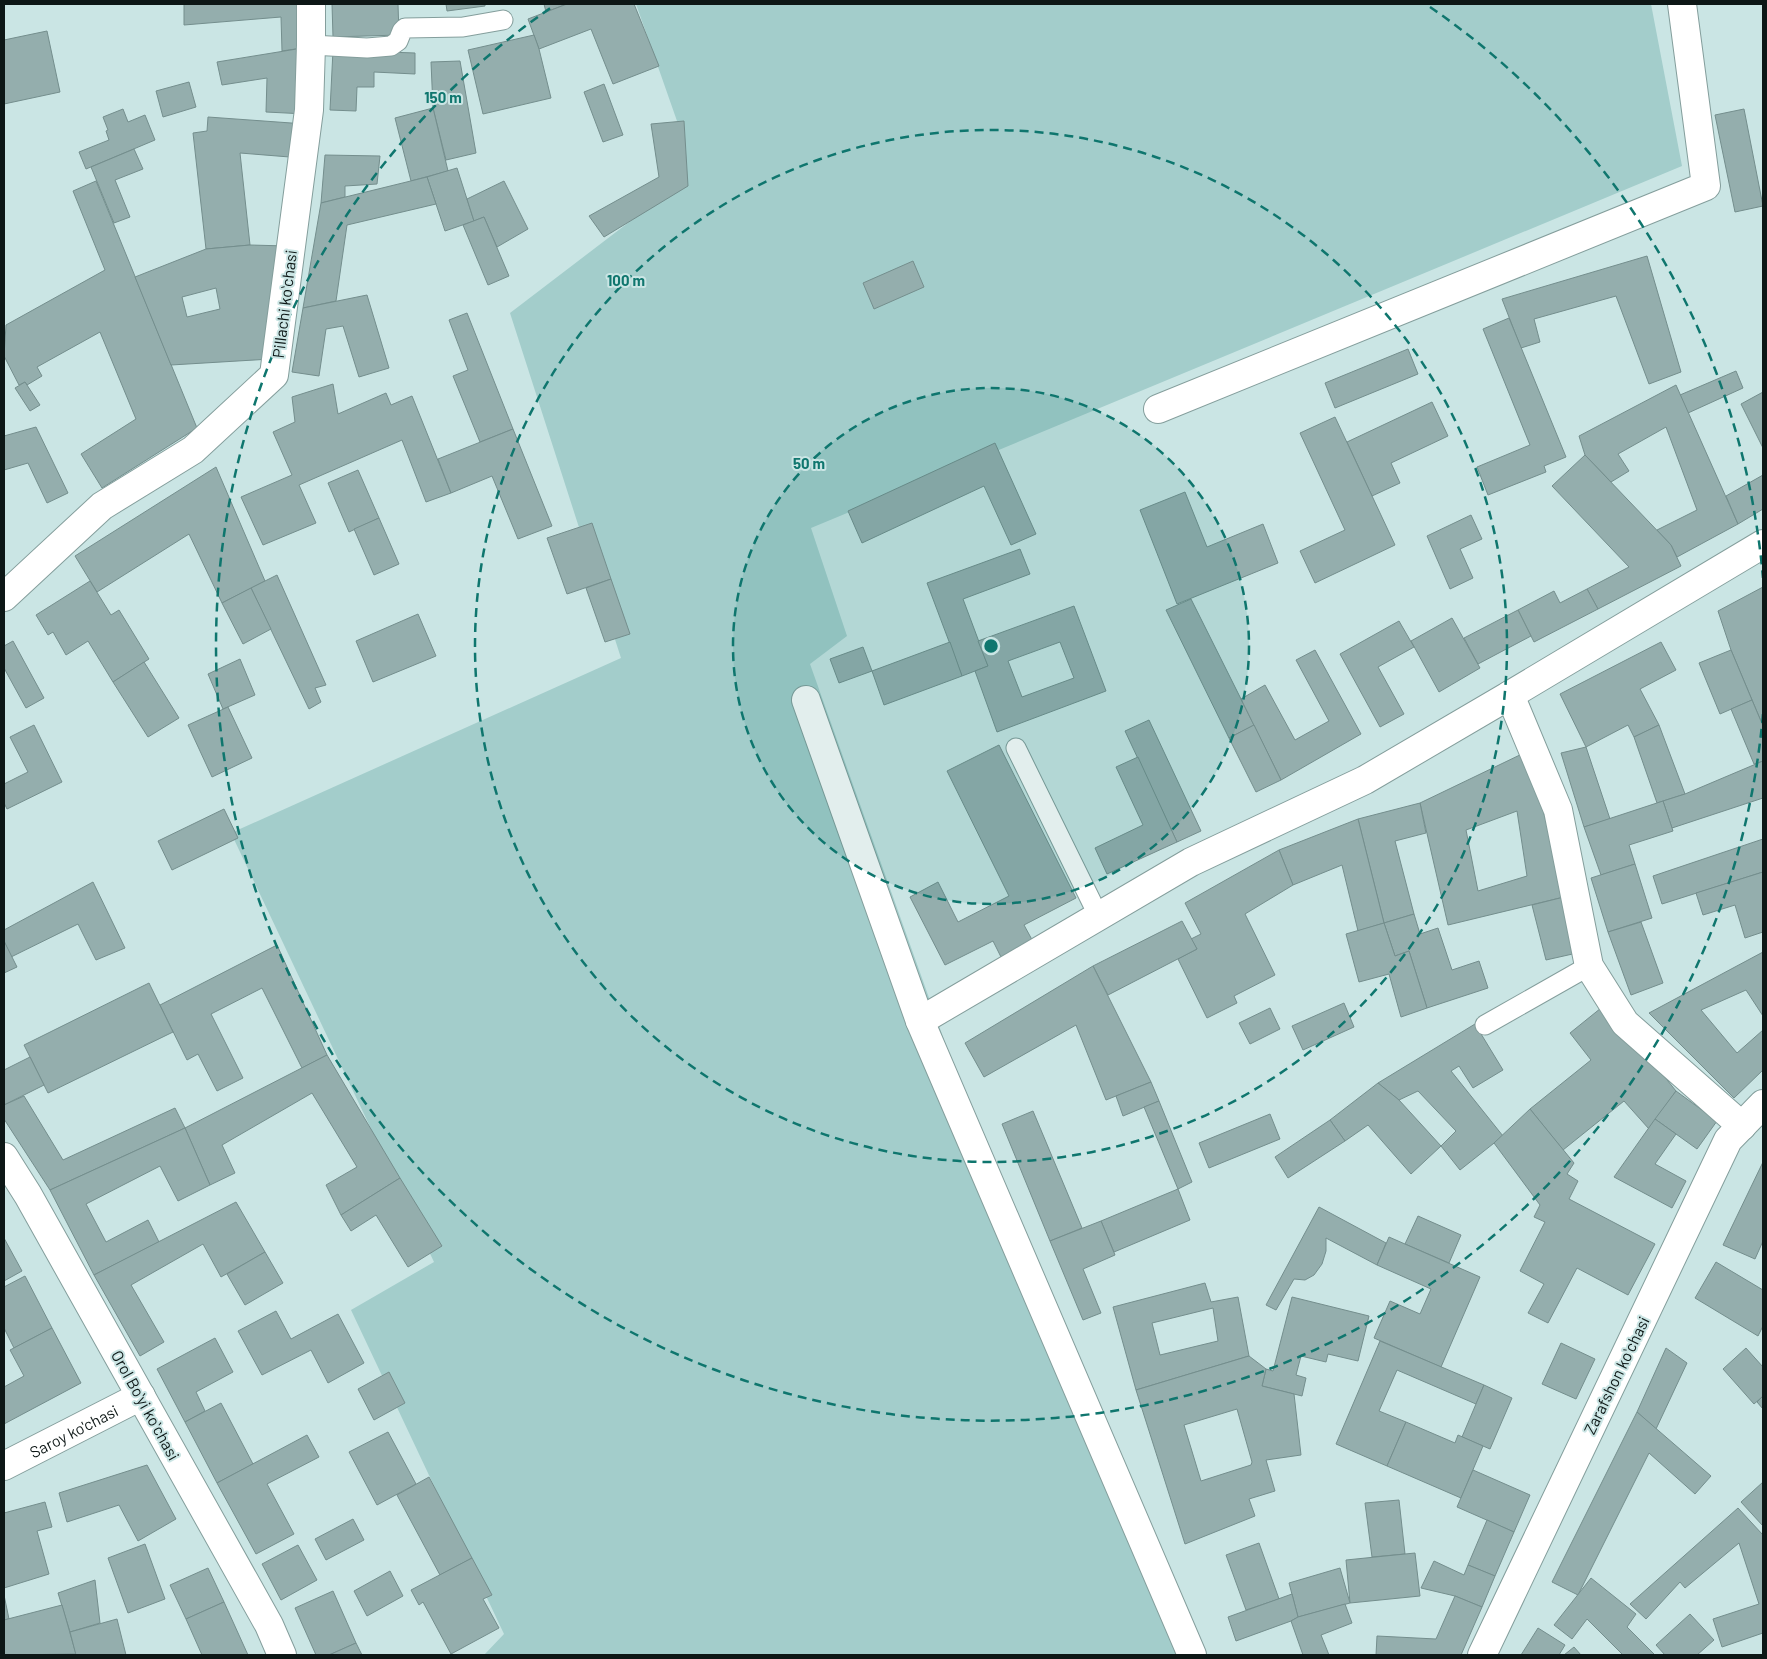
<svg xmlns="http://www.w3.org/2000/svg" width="1767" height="1659" viewBox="0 0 1767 1659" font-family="Barlow,sans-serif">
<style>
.green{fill:#a3cdcb}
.building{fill:#94aead;stroke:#748e8d;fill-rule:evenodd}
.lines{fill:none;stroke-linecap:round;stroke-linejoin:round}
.service-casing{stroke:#849e9c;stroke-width:21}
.minor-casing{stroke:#849e9c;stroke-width:30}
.tertiary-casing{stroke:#849e9c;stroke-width:30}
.secondary-casing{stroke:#849e9c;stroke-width:30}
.service{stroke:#fff;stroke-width:19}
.minor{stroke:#fff;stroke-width:28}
.tertiary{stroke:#fff;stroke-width:28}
.secondary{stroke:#fff;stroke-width:28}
.ring{fill:none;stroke:#0f766e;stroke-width:2.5;stroke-dasharray:9 6}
.labels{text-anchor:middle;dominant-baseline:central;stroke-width:4;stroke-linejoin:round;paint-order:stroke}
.street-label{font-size:16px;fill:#0d1716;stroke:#cae5e4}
.centre{fill:#0f766e;stroke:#cae5e4;stroke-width:2.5}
.ring-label{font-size:15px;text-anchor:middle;font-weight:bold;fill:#0f766e;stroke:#cae5e4;stroke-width:4;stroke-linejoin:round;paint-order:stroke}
</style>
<rect width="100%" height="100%" fill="#cae5e4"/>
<path class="green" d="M636 4H1651L1682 166 811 528 847 636 810 664 1055 1351 1177 1655H484L504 1634 351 1310 434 1262 231 833 621 658 510 313 679 184 677 121Z"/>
<g class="building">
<path d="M184 4H307L309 47 282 51 281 17 184 25Z"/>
<path d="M332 4H398L399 35 333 37Z"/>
<path d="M446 4H485V6L447 11Z"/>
<path d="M544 4H567L546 12Z"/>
<path d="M567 4H634L659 66 613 84 591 29 539 49 528 19Z"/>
<path d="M47 31 60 92 4 104V40Z"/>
<path d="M534 35 539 49 551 98 483 114 468 50Z"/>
<path d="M309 47 306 114 266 112 267 78 222 85 217 62Z"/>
<path d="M333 50 415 53V74L374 72V87H357L356 111 330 110Z"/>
<path d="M460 61 476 153 446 160 433 108 431 62Z"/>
<path d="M189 82 196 107 163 117 156 91Z"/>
<path d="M604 84 623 135 603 142 584 92Z"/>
<path d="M433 108 448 171 411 181 395 118Z"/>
<path d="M123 109 128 122 145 115 155 140 86 169 79 152 109 140 106 131 108 130 103 117Z"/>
<path d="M1744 109 1763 206 1735 212 1715 115Z"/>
<path d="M208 117 305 124 302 158 240 153 250 245 206 249 193 133 207 131Z"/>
<path d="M684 121 688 186 604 237 589 216 659 177 651 124Z"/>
<path d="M134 149 143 169 115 180 130 217 114 223 91 167Z"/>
<path d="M325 155 380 156 377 184 345 186V197L321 203Z"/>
<path d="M457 168 474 221 445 231 427 177Z"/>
<path d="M427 177 436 204 347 225 336 301 303 308 321 203Z"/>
<path d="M96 181 197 428 102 488 81 454 136 419 100 332 37 367 42 376 27 385 25 382 19 385 4 356 6 325 105 270 73 191Z"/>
<path d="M504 181 528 229 497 247 484 217 474 221 467 199Z"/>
<path d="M484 217 509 276 488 285 463 225Z"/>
<path d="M250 245 287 246 271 359 171 365 135 277 206 249ZM216 288 220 309 187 317 182 297Z"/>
<path d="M1647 256 1681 372 1649 384 1616 296 1534 319 1540 342 1521 348 1502 299Z"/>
<path d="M913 261 924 287 874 309 863 283Z"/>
<path d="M367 295 389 368 359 377 343 326 326 329 319 376 292 372 303 308Z"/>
<path d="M467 313 513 429 480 442 453 376 468 370 449 320Z"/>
<path d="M1509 318 1566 457 1544 466 1546 472 1488 495 1477 467 1530 445 1483 329Z"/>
<path d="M1408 349 1418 374 1335 408 1325 383Z"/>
<path d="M1736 371 1743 388 1688 413 1680 395Z"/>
<path d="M25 382 40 405 30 411 15 388Z"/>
<path d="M333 384 338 414 386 393 391 405 412 396 451 493 426 502 402 440 299 485 316 523 263 545 241 497 292 475 273 432 295 422 292 397Z"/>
<path d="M1676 385 1738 524 1677 557 1671 545 1657 530 1697 510 1666 427 1618 454 1629 471 1611 482 1585 455 1579 436Z"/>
<path d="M1763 392V448L1741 404Z"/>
<path d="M1432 402 1448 436 1391 463 1400 483 1372 496 1347 442Z"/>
<path d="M1335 417 1395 545 1315 583 1300 551 1345 530 1300 433Z"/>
<path d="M36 427 68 493 47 503 28 463 4 470V436Z"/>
<path d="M513 429 552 526 518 539 492 476 451 493 438 459Z"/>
<path d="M995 443 1036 534 1011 545 984 486 862 543 848 511Z"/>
<path d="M1585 455 1671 545 1681 566 1598 609 1587 589 1629 567 1552 486Z"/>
<path d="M216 467 265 581 222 603 189 534 97 592 75 556Z"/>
<path d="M358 470 379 518 349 532 328 483Z"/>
<path d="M1763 475V509L1738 524 1726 496Z"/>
<path d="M1185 492 1207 547 1263 524 1278 563 1177 604 1140 510Z"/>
<path d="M1471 515 1482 539 1460 549 1473 578 1450 589 1427 536Z"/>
<path d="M379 518 399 564 374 575 354 529Z"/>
<path d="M592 523 611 579 567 594 547 538Z"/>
<path d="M1020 549 1030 574 963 599 988 666 962 676 927 583Z"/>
<path d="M277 575 326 685 315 688 321 702 309 709 251 588Z"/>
<path d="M611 579 630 634 605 642 586 588Z"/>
<path d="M90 581 111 615 119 610 149 659 113 682 88 641 66 655 53 632 48 635 36 615Z"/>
<path d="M1763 587V726L1731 650 1718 611Z"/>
<path d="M251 588 271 629 243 644 222 603Z"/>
<path d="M1587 589 1598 609 1534 642 1518 610 1554 591 1560 603Z"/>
<path d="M1191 599 1254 725 1229 738 1166 610Z"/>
<path d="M1074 606 1106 691 997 732 975 671 988 666 978 641ZM1060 642 1074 678 1022 697 1008 661Z"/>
<path d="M1518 610 1531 636 1478 664 1464 638Z"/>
<path d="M418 614 436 656 373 682 356 641Z"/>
<path d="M1452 618 1480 668 1439 692 1411 641Z"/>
<path d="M1399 621 1414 647 1378 667 1404 714 1380 727 1340 654Z"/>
<path d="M13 641 44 698 26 708 4 668V646Z"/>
<path d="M950 642 962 676 884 705 872 671Z"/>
<path d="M1661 642 1676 670 1640 689 1659 725 1634 737 1628 725 1586 747 1560 694Z"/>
<path d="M863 647 872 671 839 683 830 659Z"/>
<path d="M1315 650 1361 734 1281 780 1241 699 1265 685 1295 740 1329 721 1296 660Z"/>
<path d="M1731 650 1752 700 1720 714 1699 663Z"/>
<path d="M240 659 255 695 223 709 208 674Z"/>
<path d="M144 662 179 718 148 737 113 682Z"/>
<path d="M1752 700 1763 726V761L1754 764 1731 709Z"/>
<path d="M228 707 252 758 212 777 188 725Z"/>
<path d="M1149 720 1201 831 1177 842 1125 731Z"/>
<path d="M34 725 62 782 7 809 4 803V784L28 772 10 737Z"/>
<path d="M1254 725 1281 780 1256 792 1229 738Z"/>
<path d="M1659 725 1685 794 1657 803 1634 737Z"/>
<path d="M999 745 1076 898 1024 925 1036 947 1004 963 993 941 945 965 910 897 938 882 958 922 1009 896 947 771Z"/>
<path d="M1586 747 1610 819 1584 827 1561 753Z"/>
<path d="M1524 753 1535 776 1564 897 1448 925 1420 803ZM1517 811 1527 876 1478 891 1466 830Z"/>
<path d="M1138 757 1177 842 1107 874 1095 848 1143 825 1116 767Z"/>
<path d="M1763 761V798L1672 828 1663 801 1685 794Z"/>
<path d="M1663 801 1673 831 1629 845 1635 864 1601 875 1584 827Z"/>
<path d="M1420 803 1426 833 1395 841 1414 914 1384 923 1358 819Z"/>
<path d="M224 809 238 838 172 870 158 841Z"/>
<path d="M1358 819 1384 923 1358 931 1342 865 1293 885 1279 850Z"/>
<path d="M1763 839V872L1662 904 1653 876Z"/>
<path d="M1279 850 1293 885 1245 914 1275 975 1234 996 1237 1003 1207 1018 1178 959 1197 949 1191 939 1201 934 1185 903Z"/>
<path d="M1635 864 1652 918 1608 932 1591 878Z"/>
<path d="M1763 872V932L1745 938 1735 905 1703 915 1696 893Z"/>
<path d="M93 882 125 948 96 960 78 924 11 957 4 941V930Z"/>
<path d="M1564 897 1577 953 1546 960 1532 905Z"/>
<path d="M1414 914 1420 934 1438 928 1452 970 1479 961 1488 988 1427 1008 1409 951 1395 956 1384 923Z"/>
<path d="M1182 921 1197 949 1108 995 1093 966Z"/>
<path d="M1641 922 1663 983 1631 995 1608 932Z"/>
<path d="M1384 923 1395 956 1409 951 1427 1008 1401 1017 1389 974 1359 982 1346 934Z"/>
<path d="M4 941 17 967 4 973Z"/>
<path d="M277 945 327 1055 302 1068 262 988 211 1014 243 1078 217 1091 198 1054 187 1060 160 1005Z"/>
<path d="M1763 952V1016L1746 990 1701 1010 1737 1053 1763 1030V1070L1734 1098 1649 1013Z"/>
<path d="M1093 966 1151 1082 1106 1100 1076 1025 984 1077 965 1043Z"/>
<path d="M149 983 173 1032 48 1093 24 1045Z"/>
<path d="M1344 1003 1354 1027 1303 1050 1292 1026Z"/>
<path d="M1606 1004 1676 1091 1649 1129 1624 1101 1563 1150 1530 1109 1591 1060 1570 1033Z"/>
<path d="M1270 1008 1280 1029 1250 1044 1239 1023Z"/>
<path d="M1475 1024 1503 1070 1473 1088 1459 1066 1451 1071 1503 1136 1460 1170 1441 1146 1456 1131 1418 1091 1399 1100 1378 1083Z"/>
<path d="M327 1055 400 1178 341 1215 326 1185 357 1167 312 1093 222 1145 235 1173 210 1185 185 1128Z"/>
<path d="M30 1057 44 1085 4 1105V1070Z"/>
<path d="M1151 1082 1159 1101 1123 1116 1116 1096Z"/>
<path d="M1378 1083 1399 1100 1441 1146 1411 1174 1368 1125 1345 1141 1330 1120Z"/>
<path d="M1676 1091 1717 1121 1697 1149 1655 1119Z"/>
<path d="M24 1096 63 1160 175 1108 185 1128 50 1190 4 1119V1105Z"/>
<path d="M1159 1101 1192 1182 1178 1189 1144 1107Z"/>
<path d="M1530 1109 1574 1163 1567 1174 1578 1181 1569 1199 1655 1244 1628 1295 1577 1268 1548 1323 1528 1313 1544 1284 1520 1271 1545 1222 1534 1217 1540 1205 1494 1143Z"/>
<path d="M1033 1111 1082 1228 1050 1241 1002 1124Z"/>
<path d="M1270 1114 1280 1139 1209 1168 1199 1143Z"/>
<path d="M1655 1119 1676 1134 1655 1164 1686 1181 1672 1208 1614 1177Z"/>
<path d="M1330 1120 1345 1141 1288 1178 1275 1157Z"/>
<path d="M185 1128 210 1185 178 1201 160 1166 86 1204 106 1242 148 1220 159 1242 94 1275 50 1190Z"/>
<path d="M1763 1162V1241L1755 1259 1723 1245Z"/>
<path d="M400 1178 442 1246 408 1267 376 1215 351 1231 341 1215Z"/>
<path d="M1178 1189 1190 1220 1114 1252 1101 1221Z"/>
<path d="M236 1202 265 1252 221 1277 203 1244 131 1285 164 1342 140 1356 94 1275Z"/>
<path d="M1319 1207 1386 1243 1377 1265 1326 1238V1251L1322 1264 1314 1275 1305 1280 1294 1279 1276 1310 1266 1305Z"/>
<path d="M1418 1216 1461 1235 1449 1263 1405 1244Z"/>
<path d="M1101 1221 1115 1255 1083 1269 1101 1313 1083 1320 1050 1241Z"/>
<path d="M1389 1237 1480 1277 1441 1367 1374 1338 1390 1301 1420 1314 1431 1289 1377 1265Z"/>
<path d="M4 1238 22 1271 4 1281Z"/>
<path d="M265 1252 283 1283 245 1305 227 1274Z"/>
<path d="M1716 1262 1763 1290V1326L1758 1336 1695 1298Z"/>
<path d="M25 1276 52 1328 14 1348 4 1328V1287Z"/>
<path d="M1205 1283 1211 1302 1238 1297 1249 1356 1136 1390 1113 1307ZM1213 1308 1218 1341 1160 1355 1152 1323Z"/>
<path d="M1292 1297 1369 1316 1358 1361 1328 1354 1326 1362 1301 1356 1296 1375 1306 1378 1302 1396 1262 1386 1266 1369 1273 1371Z"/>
<path d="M276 1311 291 1339 338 1314 364 1363 328 1383 311 1350 262 1375 238 1331Z"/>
<path d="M52 1328 81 1383 4 1424V1387L24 1376 10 1350Z"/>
<path d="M215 1338 233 1372 196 1392 205 1411 185 1422 157 1369Z"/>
<path d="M1380 1341 1484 1385 1476 1404 1397 1370 1379 1411 1406 1422 1387 1466 1336 1444Z"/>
<path d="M1561 1343 1595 1359 1576 1399 1542 1384Z"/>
<path d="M1666 1348 1687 1363 1656 1429 1637 1412Z"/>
<path d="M1746 1348 1763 1367V1396L1754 1404 1723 1369Z"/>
<path d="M1249 1356 1266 1369 1262 1386 1294 1394 1301 1455 1266 1460 1275 1491 1249 1499 1255 1516 1185 1544 1136 1390ZM1237 1409 1252 1462 1251 1465 1201 1481 1184 1425Z"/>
<path d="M389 1372 405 1403 374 1420 358 1389Z"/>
<path d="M1484 1385 1512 1398 1490 1449 1462 1437Z"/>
<path d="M1763 1396V1409L1757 1402Z"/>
<path d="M221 1403 253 1464 217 1483 185 1422Z"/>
<path d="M1637 1412 1711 1476 1695 1494 1649 1453 1578 1595 1552 1582Z"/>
<path d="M1406 1422 1455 1443 1458 1435 1483 1446 1461 1498 1387 1466Z"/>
<path d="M388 1432 416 1484 377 1505 349 1452Z"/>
<path d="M307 1435 319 1457 267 1484 294 1534 256 1554 217 1483Z"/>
<path d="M147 1465 176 1519 138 1541 119 1505 67 1522 59 1493Z"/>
<path d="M1473 1470 1530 1495 1514 1532 1457 1507Z"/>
<path d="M429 1477 472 1558 440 1575 397 1495Z"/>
<path d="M1763 1482V1526L1741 1502Z"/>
<path d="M1399 1500 1405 1554 1372 1557 1365 1503Z"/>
<path d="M45 1502 52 1527 37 1531 49 1574 4 1588V1513Z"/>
<path d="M1738 1508 1763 1535V1633L1722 1647 1713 1619 1759 1604 1739 1543 1685 1588 1680 1582 1646 1619 1630 1604Z"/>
<path d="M353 1519 364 1540 326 1560 315 1539Z"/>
<path d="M1487 1520 1514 1532 1495 1576 1468 1565Z"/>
<path d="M1259 1543 1279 1599 1246 1610 1226 1555Z"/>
<path d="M145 1544 165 1599 128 1613 108 1558Z"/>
<path d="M298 1545 317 1580 281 1600 262 1564Z"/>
<path d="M1415 1553 1420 1596 1350 1603 1346 1560Z"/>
<path d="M472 1558 492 1595 483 1599 499 1628 451 1654 423 1602 419 1605 411 1590Z"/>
<path d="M1434 1561 1464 1575 1468 1565 1495 1576 1482 1607 1455 1596 1421 1588Z"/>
<path d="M208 1568 224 1602 186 1619 170 1585Z"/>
<path d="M1340 1568 1350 1603 1298 1617 1289 1583Z"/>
<path d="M390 1571 403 1596 367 1616 354 1591Z"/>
<path d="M1591 1578 1636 1614 1627 1627 1655 1655H1623L1587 1619 1572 1639 1554 1625Z"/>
<path d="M95 1580 100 1623 70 1632 58 1593Z"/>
<path d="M333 1591 356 1643 329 1655H316L295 1608Z"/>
<path d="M1292 1594 1298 1617 1291 1621 1236 1641 1228 1617Z"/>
<path d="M4 1595 9 1619 4 1620Z"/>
<path d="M1455 1596 1482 1607 1461 1655H1376L1377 1636 1436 1639Z"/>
<path d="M224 1602 248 1655H202L186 1619Z"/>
<path d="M1345 1604 1352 1623 1321 1635 1329 1655H1303L1291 1621 1298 1617Z"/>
<path d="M62 1605 76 1654 4 1655V1620Z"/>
<path d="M1690 1614 1714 1640 1697 1655H1665L1656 1645Z"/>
<path d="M117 1619 126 1655H76L70 1632Z"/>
<path d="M1538 1628 1565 1645 1559 1655H1521Z"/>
<path d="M356 1643 362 1655H329Z"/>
<path d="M1574 1647 1581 1655H1564Z"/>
</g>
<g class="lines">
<g class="service-casing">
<g id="service">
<path d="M311 45 367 48 391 46 398 41 402 31 405 28 463 27 503 20"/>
<path d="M1016 748 1099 917"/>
<path d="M1485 1025 1589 966"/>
</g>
</g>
<g class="minor-casing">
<g id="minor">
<path d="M1158 409 1706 186 1682 4"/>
<path d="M4 597 102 506 193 450 274 375 309 110 311 45V4"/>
<path d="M1510 695 1558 810 1589 966 1625 1023 1742 1126"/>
<path d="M806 700 920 1021 1192 1655"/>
<path d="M920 1021 1191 862 1365 780 1510 695 1763 544"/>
<path id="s1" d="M4 1466 141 1396"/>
</g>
</g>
<g class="tertiary-casing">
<path id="tertiary" d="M4 1157 28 1195 269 1625 282 1655"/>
</g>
<g class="secondary-casing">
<path id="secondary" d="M1482 1655 1728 1140 1763 1104"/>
</g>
<use href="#service" class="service"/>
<use href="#minor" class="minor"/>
<use href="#tertiary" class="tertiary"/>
<use href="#secondary" class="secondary"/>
</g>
<circle cx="991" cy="646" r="258" fill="#0f766e" fill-opacity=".12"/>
<g class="ring">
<circle cx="991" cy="646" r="258"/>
<circle cx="991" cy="646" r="516"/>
<path d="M1763 714A775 775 0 1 1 552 7M1430 7A775 775 0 0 1 1763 578"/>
</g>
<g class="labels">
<g class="street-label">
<text transform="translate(284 304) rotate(-83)">Pillachi koʻchasi</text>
<text transform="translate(1616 1375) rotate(-64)">Zarafshon koʻchasi</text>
<text transform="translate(146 1405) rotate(61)">Orol Boʻyi koʻchasi</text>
<text stroke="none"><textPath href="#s1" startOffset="78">Saroy ko'chasi</textPath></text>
</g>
</g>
<circle cx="991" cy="646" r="8" class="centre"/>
<g class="ring-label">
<text x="443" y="103">150 m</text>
<text x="626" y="286">100 m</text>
<text x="809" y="469">50 m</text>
</g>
<rect width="1767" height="1659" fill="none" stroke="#0d1716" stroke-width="10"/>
</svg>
